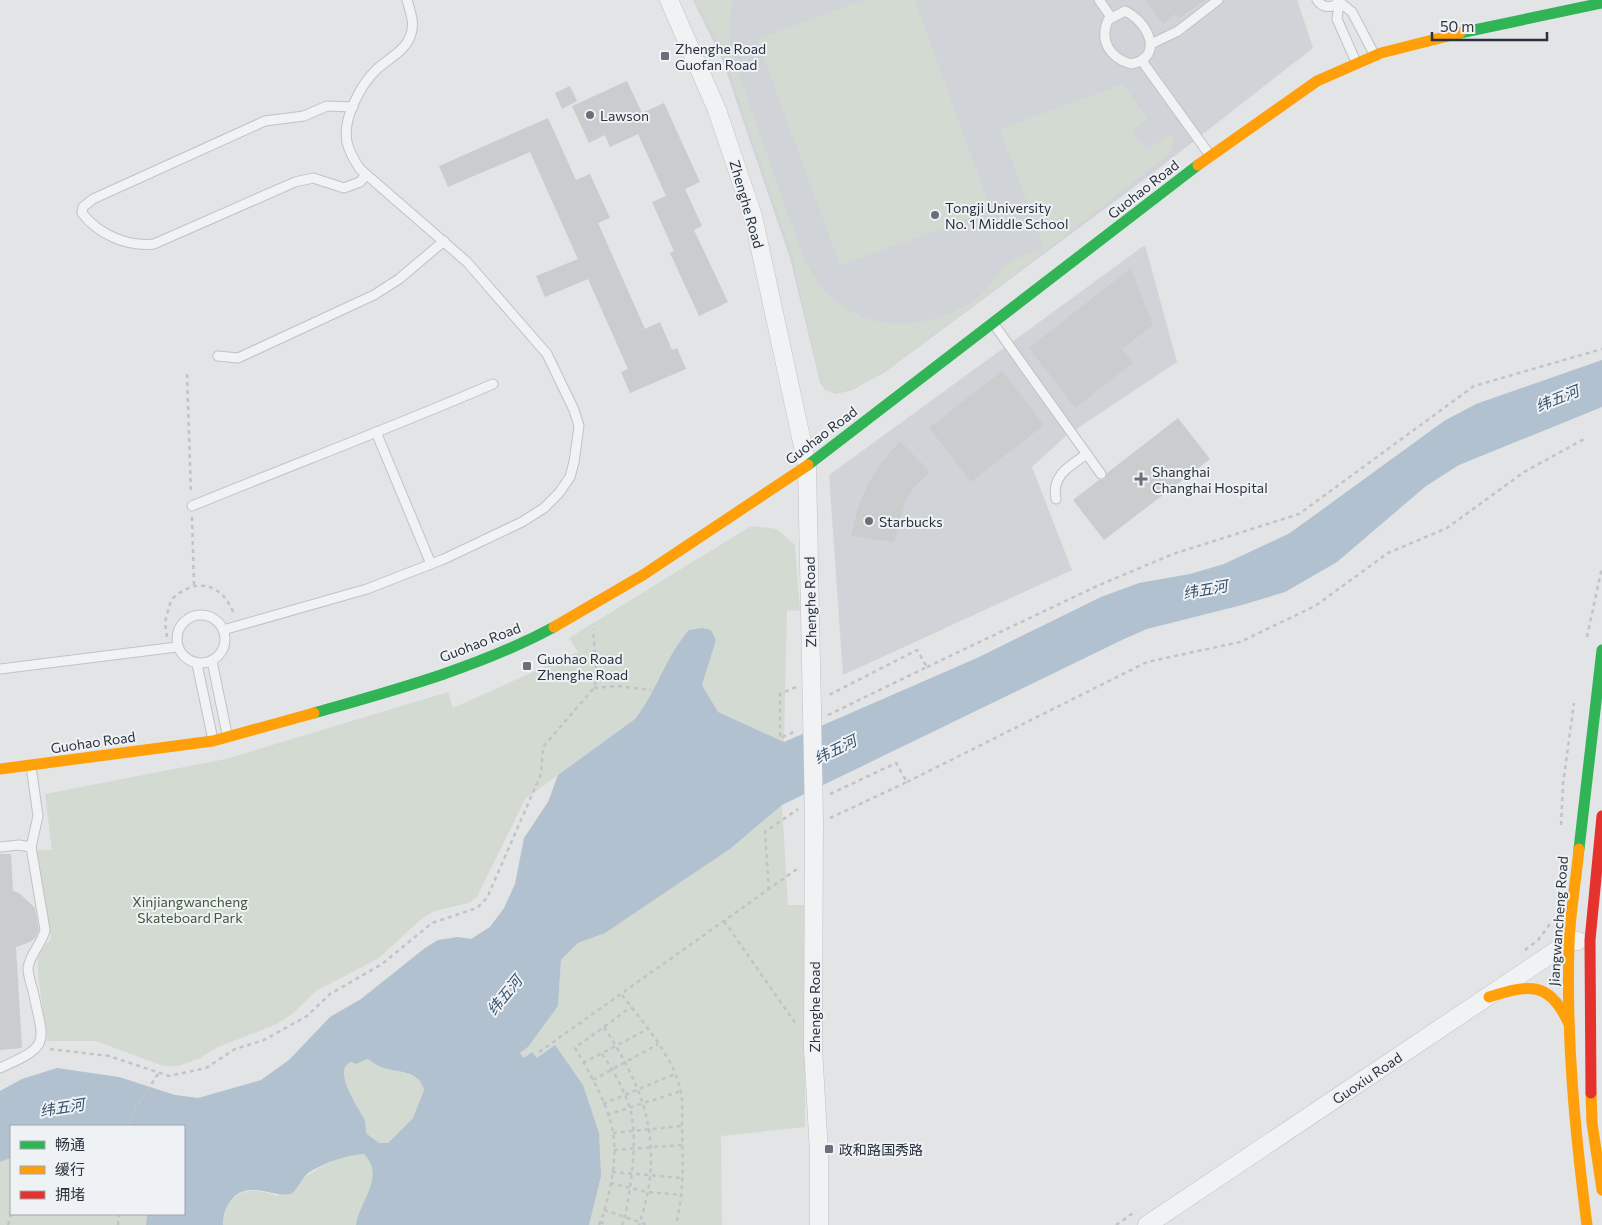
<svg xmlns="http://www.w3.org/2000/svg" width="1602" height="1225" viewBox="0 0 1602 1225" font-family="Commissioner,'Noto Sans SC',sans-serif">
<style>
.built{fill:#d0d4d9}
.green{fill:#d3dad2}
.water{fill:#b2c1cf;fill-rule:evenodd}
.building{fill:#caccce}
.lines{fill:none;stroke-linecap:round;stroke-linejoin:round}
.lane-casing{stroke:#c0c2c4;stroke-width:11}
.street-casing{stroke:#c0c2c4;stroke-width:19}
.path{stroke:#c2c3c6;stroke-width:2.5;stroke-dasharray:4 4;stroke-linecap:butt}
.lane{stroke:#f0f2f3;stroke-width:9}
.street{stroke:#f0f2f3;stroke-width:18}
.fast{stroke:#30b455;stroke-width:11}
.slow{stroke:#ff9f0a;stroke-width:11}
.jam{stroke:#e5322d;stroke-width:11}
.street-bridge-casing{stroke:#c0c2c4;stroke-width:19;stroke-linecap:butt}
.street-bridge{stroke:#f0f2f3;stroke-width:18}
.poi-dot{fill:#6a7079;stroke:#eff2f5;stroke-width:2}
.labels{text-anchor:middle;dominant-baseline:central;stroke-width:4;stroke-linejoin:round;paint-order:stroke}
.poi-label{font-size:14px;fill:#2a323e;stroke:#eff2f5;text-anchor:start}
.street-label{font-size:14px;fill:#2a323e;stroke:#eff2f5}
.park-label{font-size:14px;fill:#405938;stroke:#eff2f5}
.water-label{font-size:15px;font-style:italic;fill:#37526f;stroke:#eff2f5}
</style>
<rect width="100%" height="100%" fill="#e2e4e6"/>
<g class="built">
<path d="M693 0H1297L1313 48 1153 173 885 372 852 390 836 394 825 390 820 382 790 258 722 59Z"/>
<path d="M1145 245 1177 362 1066 436 1032 467 1072 570 843 675 829 475Z"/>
</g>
<g class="green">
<path d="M695 0H733C727 25 729 43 736 67L802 254C833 326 900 340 966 306 975 301 987 291 992 283 997 278 1000 269 1006 265 1015 257 1033 253 1044 248L1000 129 1123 84 1147 119 1132 131 1147 150 1171 134C1175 141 1172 147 1169 154 1094 213 1019 272 942 328 911 350 870 390 832 393L824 387 820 377 793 260 724 55Z"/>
<path d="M864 0H915L991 211 840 265 757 39Z"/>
<path d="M751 526 777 529 795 545 800 611 787 610 784 742 718 713 702 685 716 640 645 706 635 719 525 799 477 897 469 903 434 911 420 920 379 958 316 991 292 1014 277 1024 218 1047 200 1058 179 1066H163L96 1041H47C46 1021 34 968 39 955 41 949 47 944 51 939L37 850H52L45 794 226 759 448 692 453 708 578 652 569 638Z"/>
<path d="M782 805 788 905H805V1127L721 1136 722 1225H589L537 1058H524L520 1053 528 1047 558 1006 561 960 578 943 605 933 730 849Z"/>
<path d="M366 1059C371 1061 376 1065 381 1067 396 1073 419 1069 424 1090L413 1118 388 1143H379L367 1134C365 1129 366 1122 364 1118 357 1106 332 1069 351 1062L356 1064Z"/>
<path d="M364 1154C386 1176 359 1201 356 1225H223C226 1191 249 1185 277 1196 304 1179 330 1155 364 1154Z"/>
<path d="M11 1158V1214H147L146 1225H0V1162Z"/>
</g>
<path class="water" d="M1602 360V407L1459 465 1426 486 1337 562 1285 592 1242 605 1147 629 1124 639 782 805 730 849 605 933 578 943 561 960 558 1006 528 1047 520 1053 524 1058 532 1052 537 1058 555 1045 583 1085 599 1133 601 1176 589 1225H356C359 1202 386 1176 364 1154 346 1155 324 1163 308 1173 301 1179 298 1189 291 1194 275 1196 267 1190 252 1190 233 1190 223 1208 223 1225H146L147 1214H184V1126H11V1158L0 1162V1091L22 1079 57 1068 119 1077 175 1095 198 1098 261 1080 289 1060 330 1017 361 999 425 948 438 940 458 937 471 939 490 927 504 908 515 884 524 838 548 802 558 775 635 719C657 691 666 656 689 630L702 628 711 630 716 640 702 685 718 712 784 742 977 658 1101 597 1139 583 1190 574 1224 564 1256 549 1290 533 1444 421 1476 404ZM367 1059C371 1061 376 1065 381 1067 396 1073 419 1069 424 1090L413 1118 388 1143H379L367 1134C365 1129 366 1122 364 1118 357 1106 332 1069 351 1062L356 1064Z"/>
<g class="building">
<path d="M1146 0H1205L1179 18 1175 14 1163 24Z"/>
<path d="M627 81 642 113 664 103 700 182 685 189 702 226 694 230 728 302 699 316 670 253 674 251 652 202 666 196 638 134 610 147 605 135 589 143 572 106Z"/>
<path d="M570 86 577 101 562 109 555 93Z"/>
<path d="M548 118 576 180 590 174 610 218 598 223 645 329 660 322 672 350 677 348 686 369 630 393 621 372 628 369 588 279 545 297 536 276 578 259 530 152 448 187 439 166Z"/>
<path d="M1131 268 1153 325 1122 349 1133 363 1075 408 1029 348Z"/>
<path d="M1002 371 1044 425 971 482 929 428Z"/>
<path d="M1178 418 1210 459 1104 540 1073 500 1099 480 1105 479 1107 473Z"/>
<path d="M900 441 930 472 913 488 904 504 894 542 851 536 858 507 868 485 881 463Z"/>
<path d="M0 854H11L13 891 19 893 35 908 39 930 36 937 30 942 16 947 22 1048 0 1050Z"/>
</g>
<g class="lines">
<g class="lane-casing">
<g id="lane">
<path d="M1099 0 1111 17"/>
<path d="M1317 0C1323 9 1331 7 1339 4"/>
<path d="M1337 0 1352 12 1374 54"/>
<path d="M1339 4 1337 19 1356 62"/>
<path d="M1125 11C1147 21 1166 57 1131 64 1110 58 1099 41 1108 20Z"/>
<path d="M1151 44 1178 31 1218 0"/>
<path d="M1142 61 1209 154"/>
<path d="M353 107 327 106 304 116 265 121 93 199 83 207 82 213C99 235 128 247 154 244L295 182 313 178 344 188 360 182 366 175"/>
<path d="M993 323 1101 474"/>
<path d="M218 356 238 358 374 295 399 279 444 241"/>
<path d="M376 432 431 564"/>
<path d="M1056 499C1051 475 1070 466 1087 454"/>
<path d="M192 506C292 465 393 427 493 384"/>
<circle cx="201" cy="639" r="24"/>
<path d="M223 630 367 589 444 559 522 522 544 508 559 493 570 477 574 462 579 426 574 410 547 354 467 262 360 169C354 160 349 152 347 142 342 119 361 84 377 69 389 58 406 51 411 34 415 23 410 11 407 0"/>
<path d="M212 661 227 734"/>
<path d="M197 664 213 740"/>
<path d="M0 669 177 647"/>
<path d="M31 766 38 816 31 847"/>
<path d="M0 847 19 845 31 847 45 930C42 944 30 953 28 968 28 975 31 984 33 991 44 1044 52 1045 0 1068"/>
</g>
</g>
<g class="street-casing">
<g id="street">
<path d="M669 0 717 110 753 216 807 465 812 711"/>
<path d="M814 819 813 1048 819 1153V1225"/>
<path d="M1147 1225 1569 942 1578 941"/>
</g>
</g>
<g class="path">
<path d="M187 374 191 494"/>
<path d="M192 517 194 586"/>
<path d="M167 637 165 622 171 600C196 576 222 583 234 614"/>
<path d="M1587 637 1602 567"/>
<path d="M927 667 1097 586 1173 554 1299 514 1474 386 1602 349"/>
<path d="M796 687 780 694V738L796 731"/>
<path d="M594 688 617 686 651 690"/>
<path d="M828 715 927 667 917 650 829 695"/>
<path d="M907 782 1147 662 1240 642 1315 606 1388 553 1447 528 1524 472 1586 438"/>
<path d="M830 794 896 763 907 782 830 818"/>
<path d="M1561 825 1563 784 1574 703"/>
<path d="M769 890 765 832 798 809"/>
<path d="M724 921 796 1024"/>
<path d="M1525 950 1538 940 1550 924"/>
<path d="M622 995C642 1021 675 1059 681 1092 683 1103 682 1115 682 1126 683 1160 684 1192 676 1225"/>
<path d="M604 1027C647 1093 665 1147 639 1225"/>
<path d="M50 1049 109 1056 169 1076 206 1068 235 1049 264 1040 307 1016 330 994 382 964 432 923 477 908 487 898 541 774 543 747 594 688 597 677 593 629"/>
<path d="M539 1052 797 869"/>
<path d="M602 1054C613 1070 622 1086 629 1105 639 1136 631 1185 625 1217L622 1225"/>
<path d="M583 1063 648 1029"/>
<path d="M593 1080 658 1044"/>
<path d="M603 1104 675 1074"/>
<path d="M607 1115 681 1091"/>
<path d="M129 1126 134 1111 158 1074"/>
<path d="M613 1133 681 1126"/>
<path d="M614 1150 683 1145"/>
<path d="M612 1172 682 1178"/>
<path d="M610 1183 647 1192 682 1195"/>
<path d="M604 1210 648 1225"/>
<path d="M600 1222 607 1225"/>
<path d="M8 1225 11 1214"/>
<path d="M118 1225 119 1214"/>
<path d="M599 1225C609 1202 618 1158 613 1133 608 1103 590 1074 575 1048L631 1007"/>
<path d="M1116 1225 1136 1211"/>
</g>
<use href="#lane" class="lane"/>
<use href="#street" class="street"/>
<g class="fast">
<path d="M1460 33 1602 3"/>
<path d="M808 465 1198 165"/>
<path d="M314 713C395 690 480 667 554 627"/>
<path d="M1579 849 1602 650"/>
</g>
<g class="slow">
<path d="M1198 165 1317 81 1381 53 1460 33"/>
<path d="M554 627 643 575 808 465"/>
<path d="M0 769 213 741 314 713"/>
<path d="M1579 849C1576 881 1570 913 1569 944 1566 1038 1575 1132 1587 1225"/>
<path d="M1489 997C1528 985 1549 980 1568 1022"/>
<path d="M1591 1093 1592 1123 1602 1190"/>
</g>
<path class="jam" d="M1591 1093 1590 940 1602 816"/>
<g class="street-bridge-casing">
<path id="street-bridge" d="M812 711 814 819"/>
</g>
<use href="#street-bridge" class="street-bridge"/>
</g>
<g class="poi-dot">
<rect x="660" y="51" width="10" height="10" rx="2.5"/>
<circle cx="590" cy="115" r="5"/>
<circle cx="935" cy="215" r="5"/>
<path d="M1138.5 471.5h5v5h5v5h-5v5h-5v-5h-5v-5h5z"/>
<circle cx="869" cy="521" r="5"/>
<rect x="522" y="661" width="10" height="10" rx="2.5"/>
<rect x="824" y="1144" width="10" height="10" rx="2.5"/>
</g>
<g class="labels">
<g class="poi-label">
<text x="675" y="48">Zhenghe Road<tspan x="675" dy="16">Guofan Road</tspan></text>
<text x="600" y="115">Lawson</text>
<text x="945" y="207">Tongji University<tspan x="945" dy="16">No. 1 Middle School</tspan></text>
<text x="1152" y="471">Shanghai<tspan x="1152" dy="16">Changhai Hospital</tspan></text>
<text x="879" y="521">Starbucks</text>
<text x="537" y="658">Guohao Road<tspan x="537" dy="16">Zhenghe Road</tspan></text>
<text x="839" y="1149">政和路国秀路</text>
</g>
<g class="street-label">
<text transform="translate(1143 189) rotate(-38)">Guohao Road</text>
<text transform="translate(747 204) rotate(74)">Zhenghe Road</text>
<text transform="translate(821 435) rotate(-37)">Guohao Road</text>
<text transform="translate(810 602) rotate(-91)">Zhenghe Road</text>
<text transform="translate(480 642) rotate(-21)">Guohao Road</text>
<text transform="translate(93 742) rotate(-8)">Guohao Road</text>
<text transform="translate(1558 921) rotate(-86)">Jiangwancheng Road</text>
<text transform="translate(814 1007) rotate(-90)">Zhenghe Road</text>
<text transform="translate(1367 1078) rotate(-34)">Guoxiu Road</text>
</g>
<g class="park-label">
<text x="190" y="901">Xinjiangwancheng<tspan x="190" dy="16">Skateboard Park</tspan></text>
</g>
<g class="water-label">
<text transform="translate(1557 398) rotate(-22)">纬五河</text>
<text transform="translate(1205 589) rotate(-10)">纬五河</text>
<text transform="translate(835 749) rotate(-26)">纬五河</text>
<text transform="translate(504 995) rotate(-51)">纬五河</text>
<text transform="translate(62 1107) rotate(-9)">纬五河</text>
</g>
</g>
<rect x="10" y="1125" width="175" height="90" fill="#eff2f5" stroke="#a0a5ac"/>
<rect x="20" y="1141" width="25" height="8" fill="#30b455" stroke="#a0a5ac"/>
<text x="55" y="1150" font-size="15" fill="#2a323e">畅通</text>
<rect x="20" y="1166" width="25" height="8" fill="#ff9f0a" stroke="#a0a5ac"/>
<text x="55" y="1175" font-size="15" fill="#2a323e">缓行</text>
<rect x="20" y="1191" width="25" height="8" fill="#e5322d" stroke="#a0a5ac"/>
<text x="55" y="1200" font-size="15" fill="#2a323e">拥堵</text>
<path d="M1432 32v8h115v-8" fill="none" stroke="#2a323e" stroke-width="2.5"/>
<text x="1440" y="32" font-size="15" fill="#2a323e" stroke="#eff2f5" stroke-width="4" paint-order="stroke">50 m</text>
</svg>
